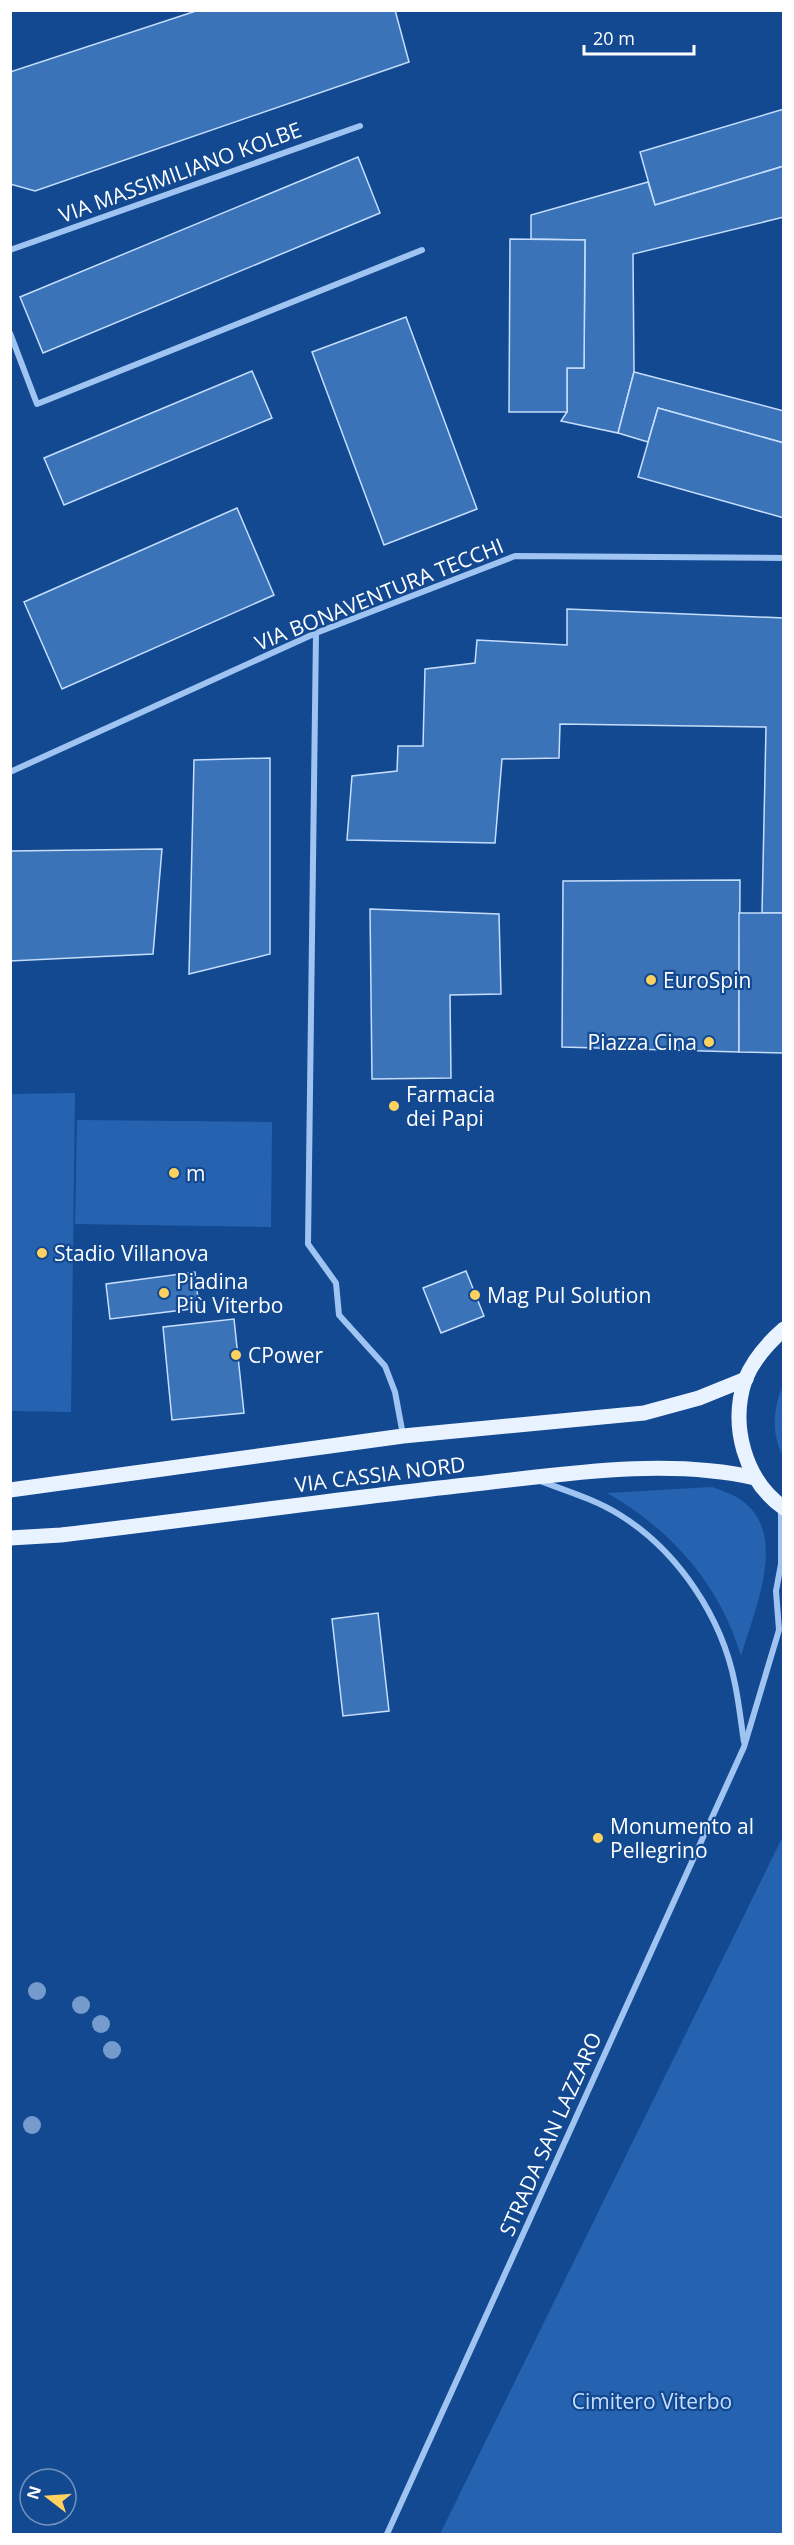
<svg xmlns="http://www.w3.org/2000/svg" width="794" height="2545" viewBox="0 0 794 2545" font-family="'Open Sans',sans-serif">
<style>
.green{fill:#2563b0}
.building{fill:#3b73b9;stroke:#c6defd;stroke-width:1.5}
.lines{fill:none;stroke-linecap:round;stroke-linejoin:round}
.street{stroke:#9fc4f2;stroke-width:6}
.primary{stroke:#e9f2ff;stroke-width:15}
.tree{fill:#759bcc}
.poi-dot{fill:#ffd25f;stroke:#134991;stroke-width:2}
.labels{text-anchor:middle;dominant-baseline:central;stroke-width:4.5;stroke-linejoin:round;paint-order:stroke}
.street-label{font-size:21px;fill:#fff;stroke:#134991}
.poi-label{font-size:21px;fill:#fff;stroke:#134991;text-anchor:start}
.park-label{font-size:21px;fill:#c6defd;stroke:#134991}
</style>
<rect width="100%" height="100%" fill="#134991"/>
<g class="green">
<path d="M75 1093 71 1412 11 1411V1094Z"/>
<path d="M77 1120 272 1122 271 1227 75 1224Z"/>
<path d="M783 1385 784 1456H783C771 1434 773 1408 783 1385Z"/>
<path d="M712 1487C723 1491 736 1495 745 1503 788 1538 753 1614 741 1656 720 1585 672 1530 607 1493Z"/>
<path d="M783 1836V2534H440Z"/>
</g>
<g class="building">
<path d="M199 10H395L409 62 35 191 10 184V72Z"/>
<path d="M784 109V166L655 205 640 152Z"/>
<path d="M358 157 380 213 43 353 20 297Z"/>
<path d="M784 166V217L633 254 634 372 618 433 561 421 567 412V368H584L585 240 531 239V215L648 182 655 205Z"/>
<path d="M510 239 585 240 584 368H567V412H509Z"/>
<path d="M406 317 477 509 384 545 312 352Z"/>
<path d="M252 371 272 418 64 505 44 458Z"/>
<path d="M634 372 784 411V443L658 408 648 442 618 433Z"/>
<path d="M658 408 784 443V518L638 477Z"/>
<path d="M237 508 274 595 62 689 24 602Z"/>
<path d="M567 609 784 618V913H762L766 727 560 724 559 758 502 759 495 843 347 840 352 776 397 771 398 746H423L425 669 475 663 477 640 567 645Z"/>
<path d="M270 758V954L189 974 194 760Z"/>
<path d="M162 849 153 954 10 961V851Z"/>
<path d="M740 880 739 1052 562 1047 563 881Z"/>
<path d="M370 909 499 914 501 994 450 995 451 1078 372 1079Z"/>
<path d="M739 913H784V1053L739 1052Z"/>
<path d="M466 1271 484 1316 441 1333 423 1288Z"/>
<path d="M195 1272 199 1308 110 1319 106 1284Z"/>
<path d="M234 1319 244 1413 172 1420 163 1327Z"/>
<path d="M378 1613 389 1711 343 1716 332 1619Z"/>
</g>
<g class="lines">
<g class="street">
<path d="M10 250 360 126"/>
<path d="M10 333 37 404 422 250"/>
<path d="M316 633 308 1244 336 1283 339 1315 385 1366 395 1392 403 1435"/>
<path d="M10 772 316 633 515 556 784 558"/>
<path d="M540 1481C567 1491 596 1500 620 1515 678 1551 722 1617 735 1684 739 1703 741 1723 744 1742"/>
<path d="M387 2534 744 1747 779 1630 776 1591 781 1564V1508"/>
</g>
<g class="primary">
<path d="M784 1329C768 1343 753 1360 745 1380 730 1425 744 1480 784 1508"/>
<path d="M10 1490 403 1436 644 1413 699 1398 746 1379"/>
<path d="M10 1538 61 1535C196 1519 331 1500 466 1485 559 1475 664 1457 755 1478"/>
</g>
</g>
<g class="tree">
<circle cx="37" cy="1991" r="9"/>
<circle cx="81" cy="2005" r="9"/>
<circle cx="101" cy="2024" r="9"/>
<circle cx="112" cy="2050" r="9"/>
<circle cx="32" cy="2125" r="9"/>
</g>
<g class="poi-dot">
<circle cx="651" cy="980" r="6"/>
<circle cx="709" cy="1042" r="6"/>
<circle cx="394" cy="1106" r="6"/>
<circle cx="174" cy="1173" r="6"/>
<circle cx="42" cy="1253" r="6"/>
<circle cx="164" cy="1293" r="6"/>
<circle cx="475" cy="1295" r="6"/>
<circle cx="236" cy="1355" r="6"/>
<circle cx="598" cy="1838" r="6"/>
</g>
<g class="labels">
<g class="street-label">
<text transform="translate(180 172) rotate(-20)">VIA MASSIMILIANO KOLBE</text>
<text transform="translate(379 594) rotate(-22)">VIA BONAVENTURA TECCHI</text>
<text transform="translate(380 1474) rotate(-7)">VIA CASSIA NORD</text>
<text transform="translate(550 2134) rotate(-66)">STRADA SAN LAZZARO</text>
</g>
<g class="poi-label">
<text x="663" y="980">EuroSpin</text>
<text x="697" y="1042" text-anchor="end">Piazza Cina</text>
<text x="406" y="1094">Farmacia<tspan x="406" dy="24">dei Papi</tspan></text>
<text x="186" y="1173">m</text>
<text x="54" y="1253">Stadio Villanova</text>
<text x="176" y="1281">Piadina<tspan x="176" dy="24">Più Viterbo</tspan></text>
<text x="487" y="1295">Mag Pul Solution</text>
<text x="248" y="1355">CPower</text>
<text x="610" y="1826">Monumento al<tspan x="610" dy="24">Pellegrino</tspan></text>
</g>
<g class="park-label">
<text x="652" y="2401">Cimitero Viterbo</text>
</g>
</g>
<rect width="794" height="2545" fill="none" stroke="#ffffff" stroke-width="24"/>
<g transform="translate(48 2497) rotate(287)"><circle r="28" fill="#134991" stroke="#7192bd" stroke-width="1.5"/>
<path d="M0-4.5L10 22L0 15L-10 22Z" fill="#ffd25f"/>
<text y="-9" font-size="16" font-weight="bold" text-anchor="middle" fill="#ffffff">N</text>
</g>
<path d="M584 45v9h110v-9" fill="none" stroke="#ffffff" stroke-width="3"/>
<text x="593" y="45" font-size="18" fill="#ffffff" stroke="#134991" stroke-width="4.5" paint-order="stroke">20 m</text>
</svg>
